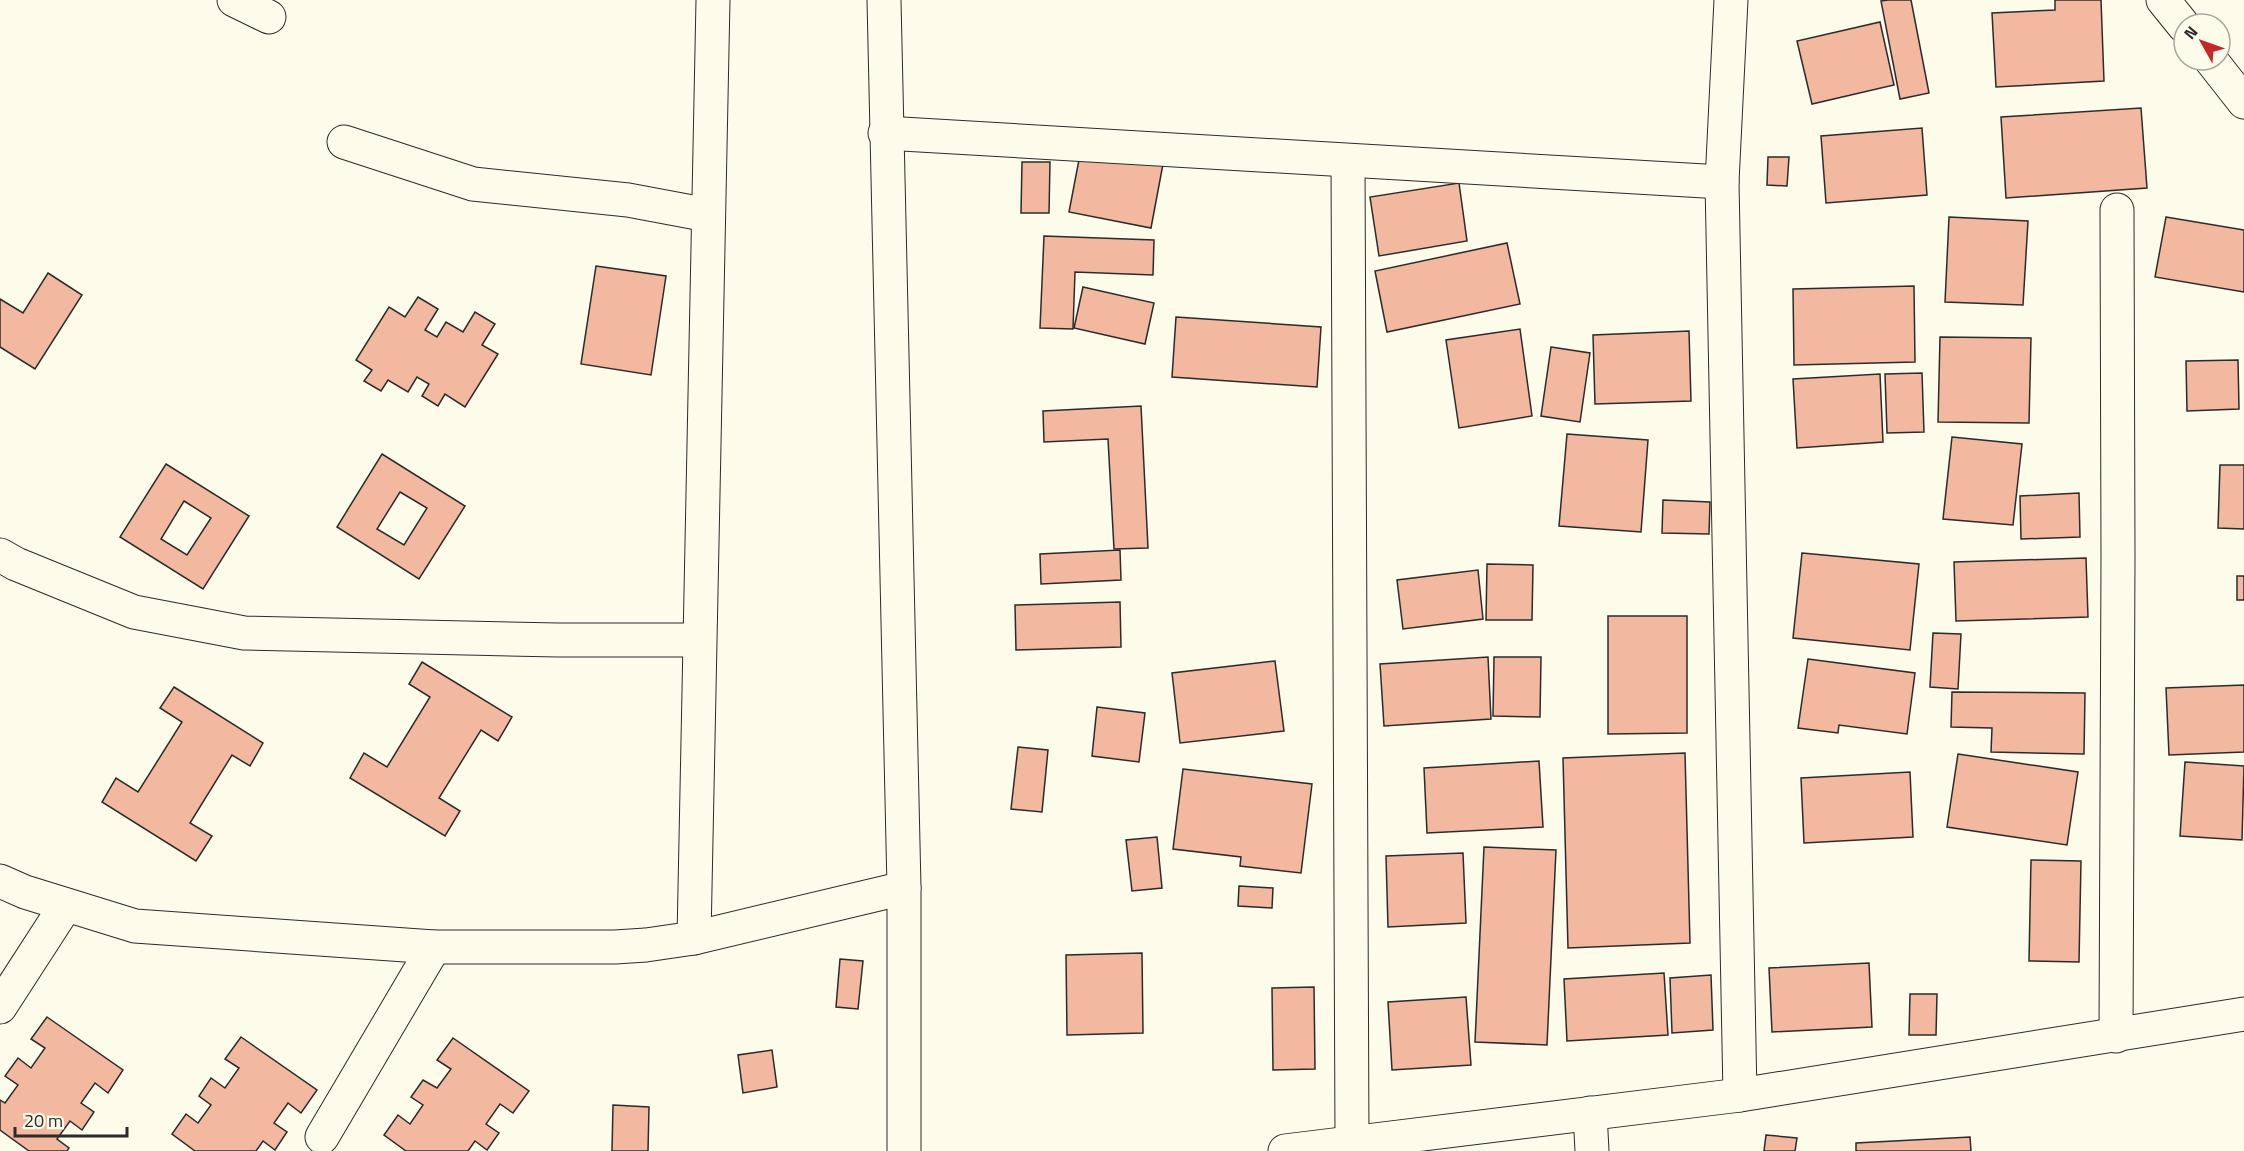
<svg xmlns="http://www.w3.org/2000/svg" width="2244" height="1151" viewBox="0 0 2244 1151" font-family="'Titillium Web',sans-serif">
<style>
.building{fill:#f2b8a0;stroke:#2b2b2b;stroke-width:1.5;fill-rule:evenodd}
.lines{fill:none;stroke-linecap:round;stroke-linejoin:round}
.minor-casing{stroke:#2b2b2b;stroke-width:35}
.major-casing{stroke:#2b2b2b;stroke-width:35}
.minor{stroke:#fdfbea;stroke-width:33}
.major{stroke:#fdfbea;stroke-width:33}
</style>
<rect width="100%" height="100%" fill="#fdfbea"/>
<g class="building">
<path d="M1888 0H1911L1929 93 1900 99 1881 1Z"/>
<path d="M2055 0H2101L2104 81 1996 87 1992 13 2055 10Z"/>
<path d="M1880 22 1894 85 1812 104 1797 41Z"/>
<path d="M2141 108 2147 188 2006 198 2001 117Z"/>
<path d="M1922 128 1927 195 1826 203 1821 136Z"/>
<path d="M1081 149 1163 164 1151 228 1069 212Z"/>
<path d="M1768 157H1789L1787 186 1767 185Z"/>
<path d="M1022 162H1050L1049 213H1021Z"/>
<path d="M1459 183 1467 241 1379 256 1370 197Z"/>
<path d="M1949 217 2028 221 2023 305 1945 302Z"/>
<path d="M2166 217 2244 230V292L2155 277Z"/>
<path d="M1044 236 1154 240 1153 275 1075 272 1073 329 1040 328Z"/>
<path d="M1507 243 1520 304 1387 332 1375 271Z"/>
<path d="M596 266 666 276 651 375 581 364Z"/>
<path d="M48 273 82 295 35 369 0 347V299L23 313Z"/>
<path d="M1914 286 1915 362 1794 365 1793 289Z"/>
<path d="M1083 287 1154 303 1145 344 1074 328Z"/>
<path d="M418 297 438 309 425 330 437 337 446 322 463 332 475 312 495 324 482 345 498 354 465 407 445 394 438 406 422 396 429 384 417 377 408 392 388 380 381 391 364 381 372 370 356 360 389 307 405 317Z"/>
<path d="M1176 317 1321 327 1317 387 1172 377Z"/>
<path d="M1520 329 1532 416 1459 428 1446 340Z"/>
<path d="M1689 331 1691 401 1595 404 1593 335Z"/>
<path d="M1940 337 2031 338 2029 423 1938 422Z"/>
<path d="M1551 347 1590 353 1580 422 1541 416Z"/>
<path d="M2238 360 2239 409 2187 411 2186 361Z"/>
<path d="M1922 373 1924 432 1887 433 1885 374Z"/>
<path d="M1880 374 1883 442 1797 448 1793 379Z"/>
<path d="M1141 406 1148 548 1114 549 1108 439 1044 442 1043 411Z"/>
<path d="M1567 434 1648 440 1641 532 1559 526Z"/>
<path d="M1952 437 2022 444 2013 525 1943 519Z"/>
<path d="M382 454 465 506 419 579 337 527ZM400 492 427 508 404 545 377 529Z"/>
<path d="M166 464 249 516 203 589 120 537ZM184 501 211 518 187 555 161 539Z"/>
<path d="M2220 465H2244V529L2218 528Z"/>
<path d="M2079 493 2080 537 2021 539 2020 496Z"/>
<path d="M1663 500 1710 502 1709 534 1662 533Z"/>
<path d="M1120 550 1121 580 1041 584 1040 554Z"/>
<path d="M1802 553 1919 564 1910 650 1793 638Z"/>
<path d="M2086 558 2088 617 1956 621 1954 562Z"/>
<path d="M1487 564 1533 565 1532 620H1486Z"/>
<path d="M1478 570 1483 619 1403 629 1397 580Z"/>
<rect x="2237" y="576" width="7" height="24"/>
<path d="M1120 602 1121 647 1016 650 1015 605Z"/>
<path d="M1608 616H1687V733L1608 734Z"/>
<path d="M1933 633 1961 634 1958 689 1930 687Z"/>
<path d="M1488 657 1491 719 1384 726 1380 664Z"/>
<path d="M1494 657H1541L1540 717 1493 716Z"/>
<path d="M1808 659 1915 673 1907 734 1839 725 1838 733 1798 728Z"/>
<path d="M1275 661 1284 731 1180 743 1172 673Z"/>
<path d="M422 662 512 717 498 741 481 730 439 798 460 811 445 836 350 778 364 753 387 767 430 697 409 684Z"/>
<path d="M2244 685V752L2169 755 2166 688Z"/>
<path d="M174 687 263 743 250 766 232 755 190 823 212 836 196 861 102 802 116 778 138 792 182 722 160 708Z"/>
<path d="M1952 692 2085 693 2084 754 1991 752 1992 728 1951 727Z"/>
<path d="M1097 707 1145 713 1139 762 1092 756Z"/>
<path d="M1018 747 1048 750 1042 812 1011 809Z"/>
<path d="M1685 753 1690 943 1568 948 1563 758Z"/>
<path d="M1958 754 2078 772 2067 845 1947 827Z"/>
<path d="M1539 761 1543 827 1427 833 1424 768Z"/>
<path d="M2185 762 2244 766 2242 840 2180 836Z"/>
<path d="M1183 769 1312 784 1301 873 1240 866 1241 857 1173 849Z"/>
<path d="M1910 772 1913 837 1804 843 1801 778Z"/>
<path d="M1157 837 1162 888 1132 891 1126 840Z"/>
<path d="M1484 847 1556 850 1547 1045 1475 1042Z"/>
<path d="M1463 853 1466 923 1388 927 1386 856Z"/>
<path d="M2031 860 2081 861 2079 962 2029 961Z"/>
<path d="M1239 886 1273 888 1272 908 1238 906Z"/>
<path d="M1142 953 1143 1033 1067 1035 1066 955Z"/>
<path d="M840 959 863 961 858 1009 836 1007Z"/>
<path d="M1869 963 1872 1027 1772 1032 1769 968Z"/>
<path d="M1664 973 1668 1035 1567 1041 1564 979Z"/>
<path d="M1711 975 1713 1030 1672 1033 1670 978Z"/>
<path d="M1314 987 1315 1069 1273 1070 1272 988Z"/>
<path d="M1910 994H1937L1936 1035H1909Z"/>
<path d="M1466 997 1471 1065 1392 1070 1388 1002Z"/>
<path d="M47 1017 123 1070 108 1093 95 1083 81 1103 94 1112 82 1130 70 1121 57 1139 69 1148 67 1151H29L0 1130V1100L5 1103 18 1085 5 1076 18 1058 31 1068 45 1048 31 1039Z"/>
<path d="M241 1037 317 1090 301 1113 288 1103 274 1123 287 1132 275 1150 263 1141 256 1151H195L172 1134 186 1114 198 1123 211 1105 199 1096 211 1078 225 1088 239 1068 225 1059Z"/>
<path d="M453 1038 529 1091 513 1113 500 1104 486 1124 499 1133 487 1150 475 1141 468 1151H406L384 1135 398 1115 410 1124 423 1105 411 1097 423 1080 437 1088 451 1069 437 1060Z"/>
<path d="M772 1050 777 1087 743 1093 738 1055Z"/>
<path d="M613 1105 649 1107 648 1151H612Z"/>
<path d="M1766 1135 1797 1138 1795 1151H1764Z"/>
<path d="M1970 1137 1971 1151H1856V1143Z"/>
</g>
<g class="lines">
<g class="minor-casing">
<g id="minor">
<path d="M234 0 269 17"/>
<path d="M1731 0 1722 182 1740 1095"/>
<path d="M2163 0 2184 26"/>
<path d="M2211 60 2244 102"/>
<path d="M885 133 1722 182"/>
<path d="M344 142 473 184 628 200 708 215"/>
<path d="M1348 161 1352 1142"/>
<path d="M0 555 16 564 134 612 244 633 558 640H699"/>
<path d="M0 881 25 892 135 926 434 947H615L646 945 694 938 904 888"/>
<path d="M694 938 713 0"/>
<path d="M0 1007 66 905"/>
<path d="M2116 1036 2118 558 2117 210"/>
<path d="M1590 1113 1592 1151"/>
<path d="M322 1137 434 947"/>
<path d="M1285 1151 1740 1095 2244 1014"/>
</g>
</g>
<g class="major-casing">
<path id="major" d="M884 0 904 888V1151"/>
</g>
<use href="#minor" class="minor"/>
<use href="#major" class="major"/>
</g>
<g transform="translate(2202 42) rotate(310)"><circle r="28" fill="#fdfbea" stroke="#a9a89e" stroke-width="1.5"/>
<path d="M0-4.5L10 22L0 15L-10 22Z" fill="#c62828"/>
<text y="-9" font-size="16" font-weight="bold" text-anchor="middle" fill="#2b2b2b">N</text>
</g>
<path d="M15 1127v9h112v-9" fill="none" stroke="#2b2b2b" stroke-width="3"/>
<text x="24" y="1127" font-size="18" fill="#2b2b2b" stroke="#fdfbea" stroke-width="4.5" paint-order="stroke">20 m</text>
</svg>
